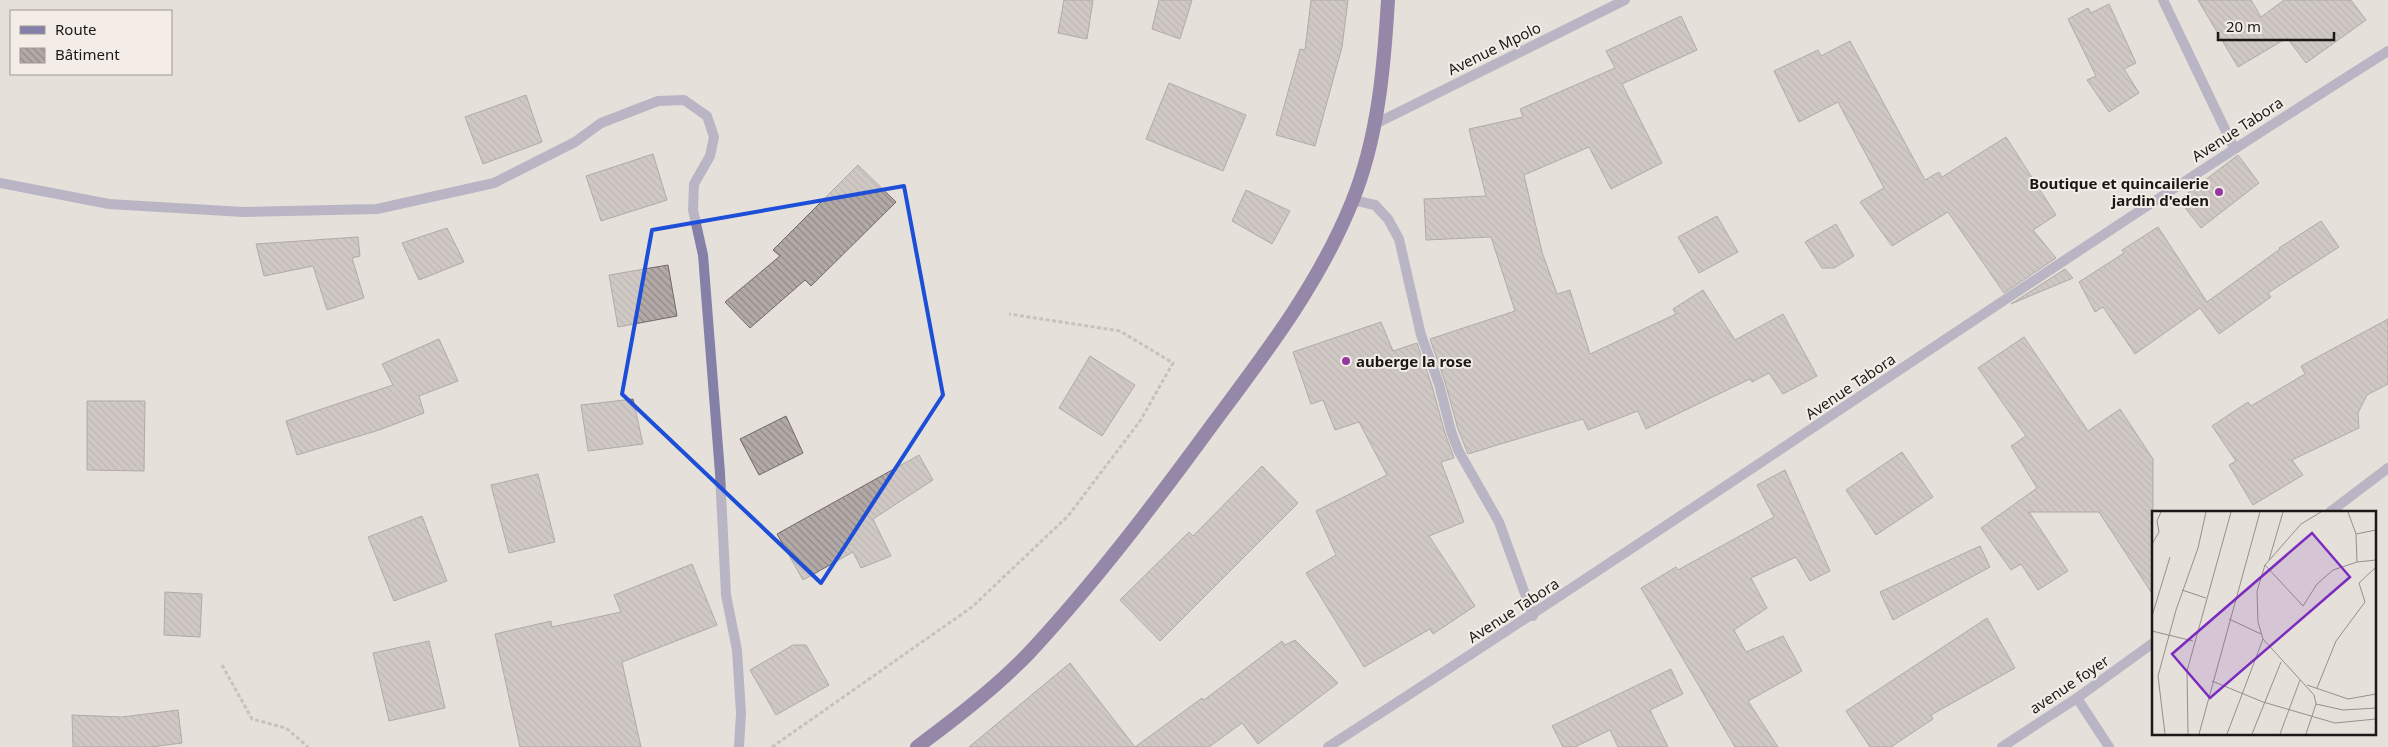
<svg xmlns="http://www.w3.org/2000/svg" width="2388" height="747" viewBox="0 0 2388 747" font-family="'Noto Sans',sans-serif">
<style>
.building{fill:url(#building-back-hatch);stroke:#716967}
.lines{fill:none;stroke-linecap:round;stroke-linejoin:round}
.path{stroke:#a39e99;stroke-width:3;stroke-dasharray:4 2.5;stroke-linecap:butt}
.minor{stroke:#8580a8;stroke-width:10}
.trunk{stroke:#341c6a;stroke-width:14}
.marked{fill:none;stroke:#1d4ed8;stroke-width:4;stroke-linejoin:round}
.poi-dot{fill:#9538a2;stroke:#f4ede7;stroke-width:2}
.labels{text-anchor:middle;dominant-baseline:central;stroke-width:4;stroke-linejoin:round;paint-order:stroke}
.street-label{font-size:15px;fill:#1b1917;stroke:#f4ede7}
.poi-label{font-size:15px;font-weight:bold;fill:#1b1917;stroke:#f4ede7;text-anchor:end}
.inset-road{fill:none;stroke:#95908c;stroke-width:1}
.view{fill:#7b2cbf;fill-opacity:0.15;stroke:#7b2cbf;stroke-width:2.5}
.inset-edge{fill:none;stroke:#1b1917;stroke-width:2.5}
</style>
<defs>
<pattern id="building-back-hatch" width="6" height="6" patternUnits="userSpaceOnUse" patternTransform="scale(1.25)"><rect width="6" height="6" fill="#b3aaa8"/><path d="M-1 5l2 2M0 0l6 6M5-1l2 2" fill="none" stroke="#918a88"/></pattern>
</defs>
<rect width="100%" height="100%" fill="#e6e0da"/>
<g class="building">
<path d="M1064 0H1093L1087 39 1058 33Z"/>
<path d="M1159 0H1192L1180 39 1152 29Z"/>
<path d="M1311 0H1348L1342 47 1315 146 1276 135 1300 49 1305 50Z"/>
<path d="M2198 0H2251L2261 17 2284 0H2351L2366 20 2306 63 2287 38 2238 67Z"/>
<path d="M2109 4 2136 63 2124 69 2139 93 2109 112 2087 80 2096 76 2068 19 2088 8 2091 13Z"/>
<path d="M1681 16 1697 50 1622 84 1662 163 1611 189 1589 147 1524 175 1542 252 1557 294 1570 290 1590 354 1676 314 1673 309 1703 290 1735 340 1783 314 1817 376 1783 394 1769 373 1752 382 1750 379 1646 429 1638 411 1588 430 1583 419 1468 454 1458 429 1445 382 1430 339 1515 311 1491 237 1426 240 1424 199 1486 196 1469 129 1523 117 1520 109 1615 68 1606 51Z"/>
<path d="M1850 41 1925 180 1939 172 1942 177 2006 137 2056 215 2033 230 2056 258 2004 293 1948 212 1892 246 1860 202 1884 188 1838 102 1799 122 1774 71 1818 50 1821 56Z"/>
<path d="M1169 83 1246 115 1223 171 1146 139Z"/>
<path d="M526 95 542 142 483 164 465 117Z"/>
<path d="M653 154 667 200 601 221 586 176Z"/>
<path d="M2238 155 2259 183 2201 228 2179 200Z"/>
<path d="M858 165 896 202 811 286 805 280 750 328 725 302 780 256 773 250Z"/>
<path d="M1246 190 1290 211 1272 244 1232 221Z"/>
<path d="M1717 216 1738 252 1699 273 1678 237Z"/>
<path d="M2321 221 2339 247 2268 293 2271 297 2219 334 2200 308 2135 354 2103 307 2095 312 2079 282 2124 253 2122 250 2158 227 2207 302 2280 249 2279 248Z"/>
<path d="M1836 224 1854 256 1834 268H1822L1805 242Z"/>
<path d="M447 228 464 262 419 280 402 243Z"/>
<path d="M358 237 360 256 352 258 364 298 327 310 313 266 264 276 256 244Z"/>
<path d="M668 265 677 316 618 327 609 275Z"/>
<path d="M2065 269 2073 278 2011 304Z"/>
<path d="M2388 319V384L2367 395 2358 413 2359 428 2292 460 2303 475 2253 505 2229 465 2236 461 2212 426 2248 402 2251 406 2305 374 2301 366Z"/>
<path d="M1381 322 1393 351 1417 343 1432 386 1445 433 1454 458 1441 462 1464 522 1429 536 1475 606 1433 634 1430 629 1364 667 1306 573 1336 555 1316 511 1387 475 1359 422 1335 430 1323 400 1311 404 1293 352Z"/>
<path d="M2024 337 2088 431 2120 409 2153 459V595L2099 512H2029L2068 571 2038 590 2021 564 2011 570 1981 528 2037 488 2011 446 2026 436 1978 368Z"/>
<path d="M439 339 458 381 419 396 424 413 379 430 297 455 286 421 393 385 382 364Z"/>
<path d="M1090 356 1135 385 1102 436 1059 408Z"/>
<path d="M633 399 643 444 588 451 581 405Z"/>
<path d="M87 401H145L144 471 87 470Z"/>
<path d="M786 416 803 453 759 475 740 439Z"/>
<path d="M1902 452 1933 497 1876 535 1846 490Z"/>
<path d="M919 455 933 480 873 519 891 556 861 568 853 552 803 580 777 534Z"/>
<path d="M1262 466 1298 503 1160 641 1120 600 1189 532 1193 536Z"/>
<path d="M1785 470 1830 571 1810 581 1796 557 1751 578 1767 608 1734 630 1746 652 1783 636 1802 671 1748 701 1778 747H1735L1641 588 1676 567 1678 570 1774 517 1757 485Z"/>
<path d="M538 474 555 542 509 553 491 485Z"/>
<path d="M422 516 447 581 394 601 368 537Z"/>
<path d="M1980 546 1990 567 1893 620 1880 592Z"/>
<path d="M692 564 717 625 622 662 641 747H520L495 634 551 621 552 627 621 612 614 595Z"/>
<path d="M165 592 202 594 200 637 164 635Z"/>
<path d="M1987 618 2015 668 1931 715 1933 719 1891 747H1870L1846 711Z"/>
<path d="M1295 640 1338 683 1258 744 1242 723 1209 747H969L1070 663 1135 747 1202 698 1204 700 1282 641 1285 645Z"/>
<path d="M429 641 445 708 389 721 373 653Z"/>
<path d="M793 645H806L829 685 776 715 750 670Z"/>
<path d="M1671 669 1683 694 1650 710 1668 747H1618L1610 730 1575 747H1563L1552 726Z"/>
<path d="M178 710 182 743 151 747H73L72 715 122 717Z"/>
</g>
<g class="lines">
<g class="path">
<path d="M222 665 252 719 286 728 308 747"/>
<path d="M772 747 972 607 1068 516 1140 421 1173 363 1120 331 1009 314"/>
</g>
<g class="minor">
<path d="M2163 0 2234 148"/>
<path d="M1375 124 1625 0"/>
<path d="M0 183 109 204 243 212 377 209 494 183 575 142 601 123 658 101 684 100 707 116 714 137 710 156 694 184 693 210 703 255 720 473 726 595 737 650 741 713 739 747"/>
<path d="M1353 200 1375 205 1388 219 1399 239 1421 335 1439 384 1451 431 1458 450 1499 522 1533 616"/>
<path d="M2330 512 2388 468"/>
<path d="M2077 698 2109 747"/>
<path d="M1328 747C1684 519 2031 276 2388 51"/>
<path d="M2002 747 2077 698 2153 643"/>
</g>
<path class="trunk" d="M917 747C956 718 995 688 1029 653 1095 582 1155 503 1212 425 1265 354 1319 284 1352 202 1378 138 1384 68 1388 0"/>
</g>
<path d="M0 0H2388V747H0ZM904 186 943 395 821 583 622 394 652 230Z" fill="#e6e0da" fill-opacity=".55" fill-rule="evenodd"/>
<path class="marked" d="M904 186 943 395 821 583 622 394 652 230Z"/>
<g class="poi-dot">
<circle cx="2219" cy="192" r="5"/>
<circle cx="1346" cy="361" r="5"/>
</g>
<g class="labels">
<g class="street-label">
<text transform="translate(1494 48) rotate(-26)">Avenue Mpolo</text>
<text transform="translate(2237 129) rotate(-33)">Avenue Tabora</text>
<text transform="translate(1850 386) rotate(-34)">Avenue Tabora</text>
<text transform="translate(1513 610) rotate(-33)">Avenue Tabora</text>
<text transform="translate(2069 684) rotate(-34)">avenue foyer</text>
</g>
<g class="poi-label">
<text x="2209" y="183">Boutique et quincailerie<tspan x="2209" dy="17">jardin d'eden</tspan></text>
<text x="1356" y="361" text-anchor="start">auberge la rose</text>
</g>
</g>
<g transform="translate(2152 511)">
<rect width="224" height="224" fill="#e6e0da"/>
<path class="inset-road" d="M196 1 204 23 205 51M204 23 224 19M0 33 7 21 5 10 9 1M117 49 131 1M113 54 151 95 165 73 181 59 205 51 224 49M30 79 54 87M0 105 18 46M77 108 109 123M0 120 41 130M60 170 111 191 183 212 224 208M155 174 196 188 224 183M165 177 184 130 213 91 207 72 224 56M164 193 191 199 224 197M13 223 6 165 24 99 46 37 54 1M36 223 35 160 79 1M47 223 108 1M75 223 111 128M100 223 129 151M128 223 148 169M154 223 164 193 162 184 111 128 106 111 105 80 113 54 149 13 169 1"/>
<path class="view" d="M160 22 198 66 58 187 20 143Z"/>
<rect width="224" height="224" class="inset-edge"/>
</g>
<rect x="10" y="10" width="162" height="65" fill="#f4ede7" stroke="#9d9894"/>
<rect x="20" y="26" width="25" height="8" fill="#8580a8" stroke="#9d9894"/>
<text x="55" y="35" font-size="15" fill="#1b1917">Route</text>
<rect x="20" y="48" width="25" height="15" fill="url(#building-back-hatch)" stroke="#9d9894"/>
<text x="55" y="60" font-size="15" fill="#1b1917">Bâtiment</text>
<path d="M2218 32v8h116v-8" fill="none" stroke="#1b1917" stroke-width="2.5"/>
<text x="2226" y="32" font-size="15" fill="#1b1917" stroke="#f4ede7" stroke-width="4" paint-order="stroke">20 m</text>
</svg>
